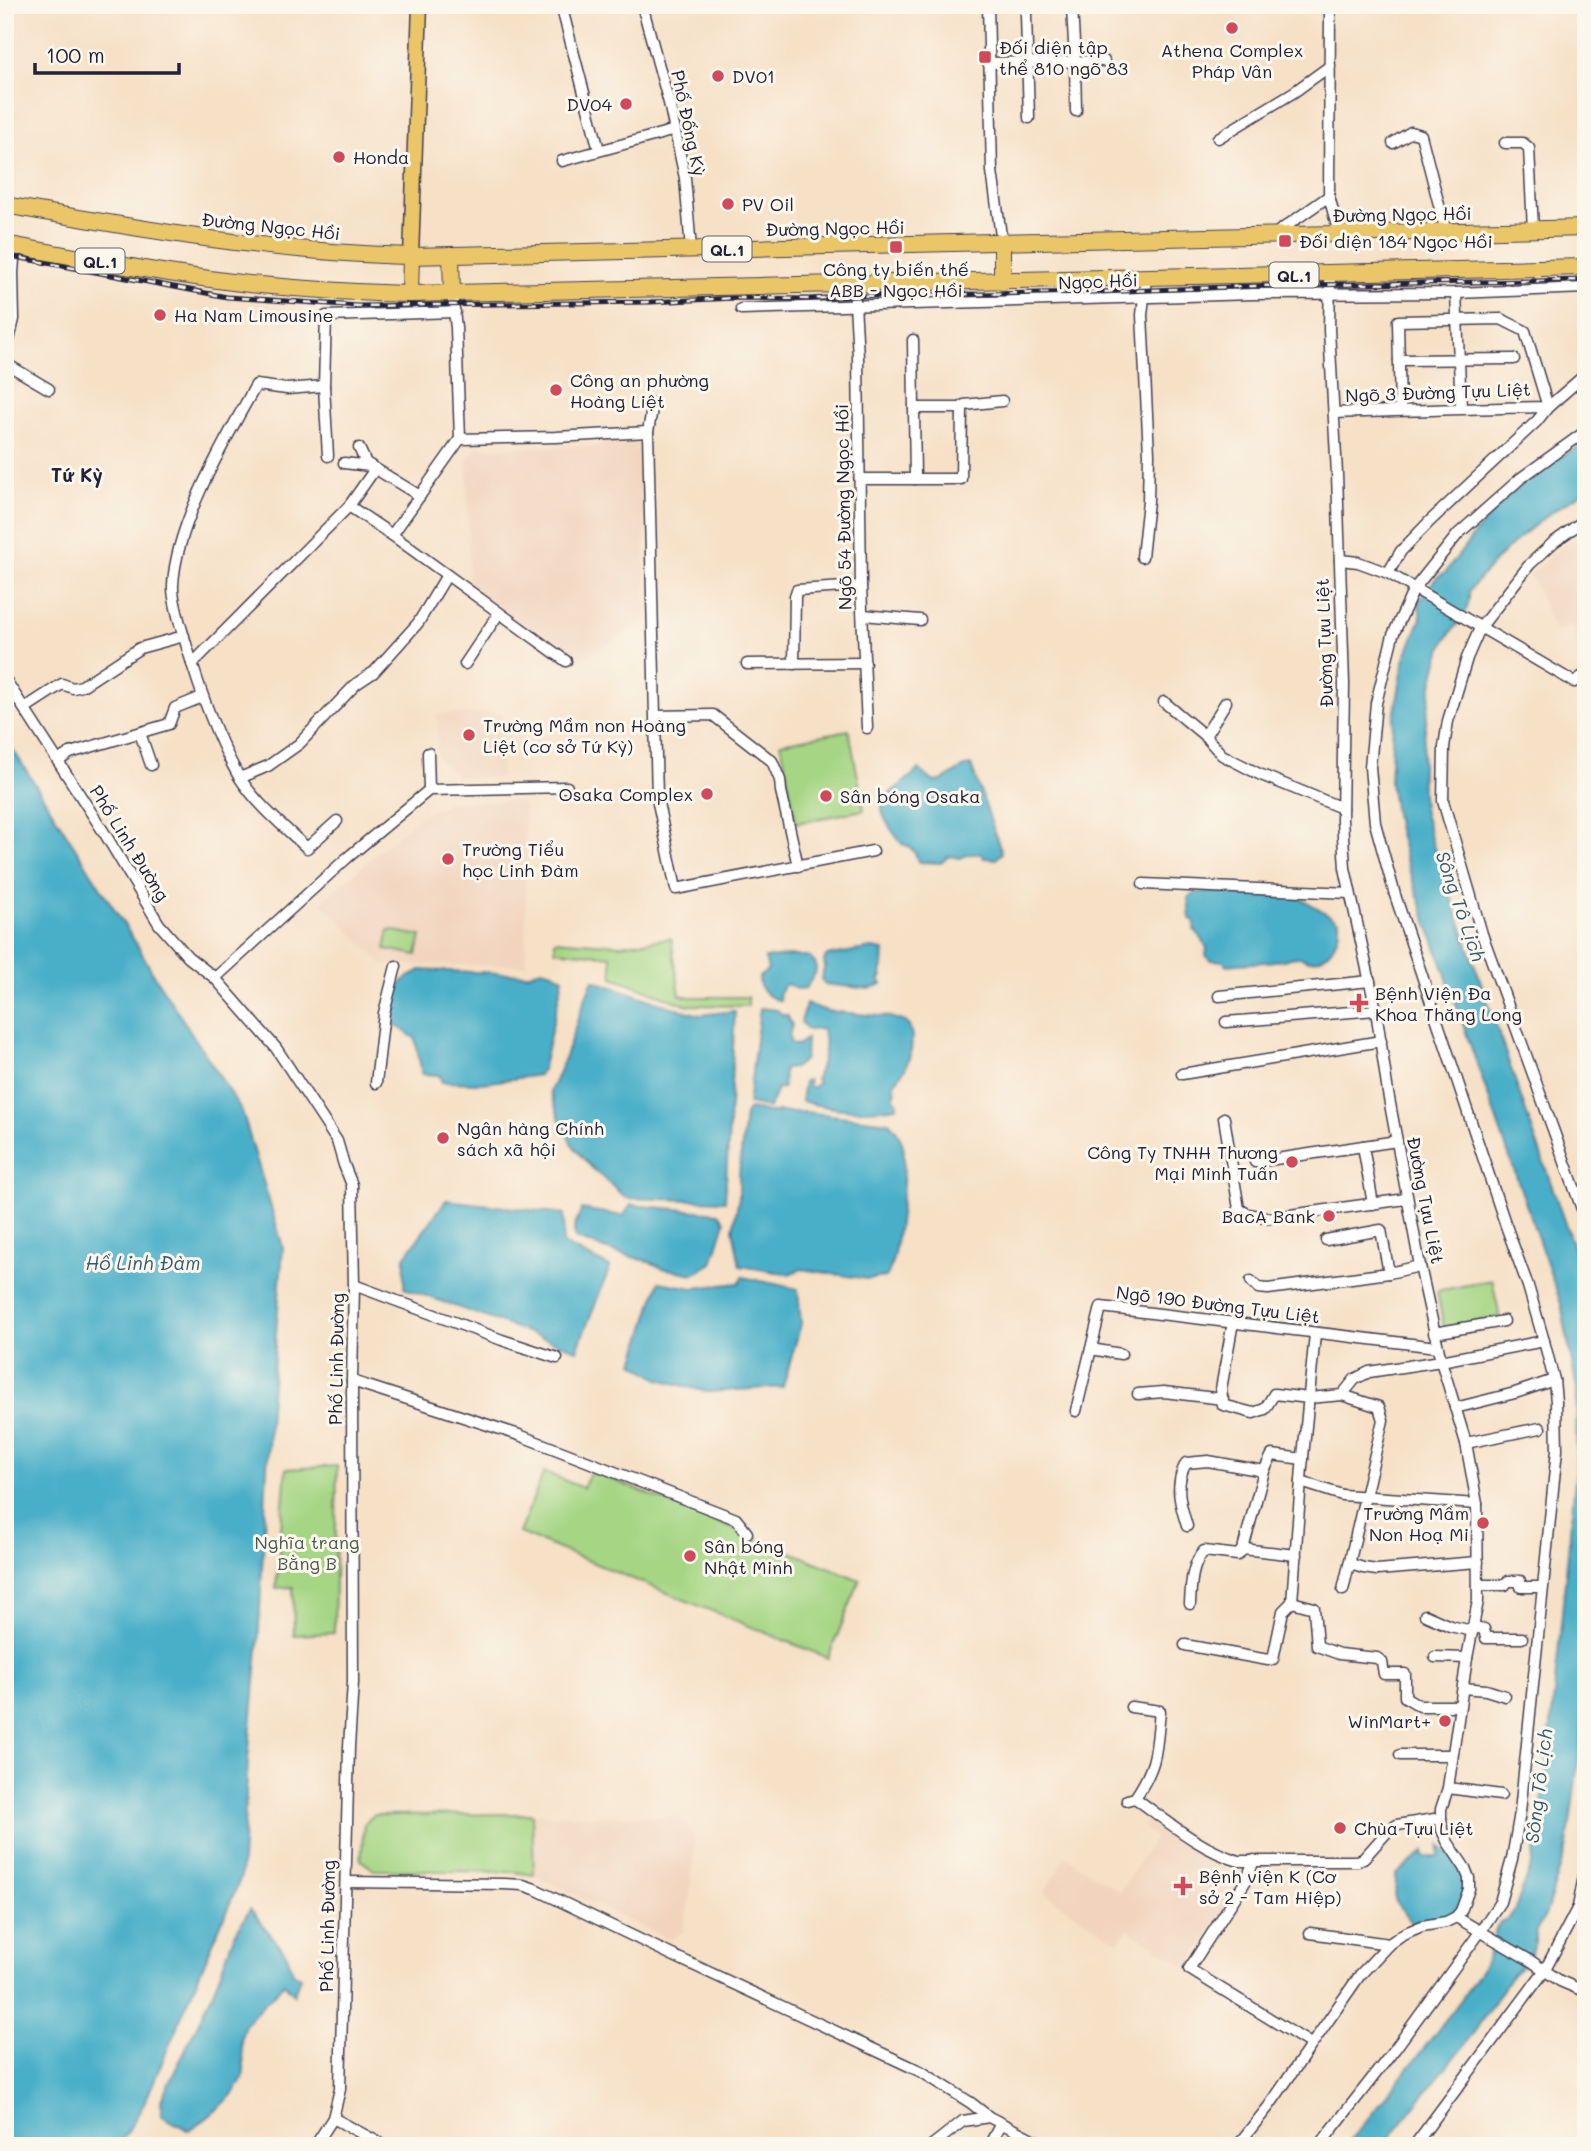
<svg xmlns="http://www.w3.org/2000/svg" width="1591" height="2151" viewBox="0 0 1591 2151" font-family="Mali,sans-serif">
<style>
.built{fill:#f2d4be}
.green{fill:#a6d684;stroke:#647c60;stroke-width:2}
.water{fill:#49afc8;stroke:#366882;stroke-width:2}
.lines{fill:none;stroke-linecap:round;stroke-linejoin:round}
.minor-casing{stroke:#423e50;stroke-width:13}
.major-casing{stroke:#423e50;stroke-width:17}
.highway-casing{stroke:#423e50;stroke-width:18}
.minor{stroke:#fff;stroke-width:10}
.major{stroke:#ebc669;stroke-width:14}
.highway{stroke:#ebc669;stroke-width:16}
.rail-casing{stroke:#22223b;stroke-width:5}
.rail{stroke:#fbf7ec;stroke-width:2.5;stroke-dasharray:8;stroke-linecap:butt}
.poi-dot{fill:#d1495b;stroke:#fbf7ec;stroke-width:2.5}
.labels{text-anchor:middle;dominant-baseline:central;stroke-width:6;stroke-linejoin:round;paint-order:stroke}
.shield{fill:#fbf7ec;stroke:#636270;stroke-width:2}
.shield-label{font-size:16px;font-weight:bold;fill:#22223b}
.poi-label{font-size:18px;fill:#22223b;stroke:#fbf7ec;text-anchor:start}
.street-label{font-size:18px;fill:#22223b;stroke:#fbf7ec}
.park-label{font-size:18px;fill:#4a5851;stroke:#fbf7ec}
.neighbourhood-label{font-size:19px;font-weight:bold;fill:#22223b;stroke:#fbf7ec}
.water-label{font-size:19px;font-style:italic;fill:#325a73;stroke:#fbf7ec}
</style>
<rect width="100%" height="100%" fill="#fbf7ec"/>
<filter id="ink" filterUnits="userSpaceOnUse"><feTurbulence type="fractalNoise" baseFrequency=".0143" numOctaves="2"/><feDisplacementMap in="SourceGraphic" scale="14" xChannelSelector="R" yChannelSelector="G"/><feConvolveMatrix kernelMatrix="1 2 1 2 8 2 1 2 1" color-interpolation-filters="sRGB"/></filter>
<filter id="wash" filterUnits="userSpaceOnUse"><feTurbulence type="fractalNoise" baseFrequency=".00686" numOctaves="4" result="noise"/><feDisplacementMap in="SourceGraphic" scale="28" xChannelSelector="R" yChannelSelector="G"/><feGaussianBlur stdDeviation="1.57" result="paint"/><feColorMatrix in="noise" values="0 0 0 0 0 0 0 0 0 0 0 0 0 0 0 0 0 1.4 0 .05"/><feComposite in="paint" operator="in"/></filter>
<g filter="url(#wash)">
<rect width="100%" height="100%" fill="#f6e0c6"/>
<g class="built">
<path d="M611 437 639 438 643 447 646 621 575 663 469 587 467 461 477 448 598 446Z"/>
<path d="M1586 534V661L1584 662 1571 626 1555 631 1531 575 1564 544Z"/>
<path d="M502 713 501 778 457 777 437 757V714Z"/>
<path d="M521 801 525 809 526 965H383L321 902 420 816 446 803Z"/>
<path d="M532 1814 681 1817 695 1839 690 1895 683 1932 670 1940 534 1875Z"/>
<path d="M1151 1814 1245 1879 1187 1967 1128 1929 1118 1942 1044 1893 1065 1856 1120 1892 1155 1837 1143 1827Z"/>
</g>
<g class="green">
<path d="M849 730 864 810 796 823 781 743Z"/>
<path d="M389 930 421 936 417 955 385 949Z"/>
<path d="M671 938 680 995 690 997H748V1006L686 1005 613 977 611 956 555 950V940L620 945Z"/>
<path d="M1492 1280 1500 1317 1444 1328 1437 1291Z"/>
<path d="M337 1466 334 1633 294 1635 293 1587 276 1588 286 1469Z"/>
<path d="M591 1471 860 1580 828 1658 519 1533 544 1472 583 1488Z"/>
<path d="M532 1814 534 1875 515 1872 374 1870 361 1860 364 1824 374 1815Z"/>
</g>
<g class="water">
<path d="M1586 442V491C1541 515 1500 552 1469 591 1472 616 1449 628 1442 648 1428 689 1418 765 1423 808 1425 818 1429 829 1431 839L1586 1284V1703L1567 1846 1545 1916 1535 1932V1944L1531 1953 1524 1965 1511 1976 1475 2031 1383 2146H1346L1418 2056 1460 2001 1482 1968 1488 1957 1495 1931 1500 1923 1507 1920 1514 1911 1532 1865 1545 1785 1576 1471 1577 1389 1561 1304 1408 867 1397 826 1390 783 1393 723 1404 661 1421 618 1419 605 1423 595 1437 577 1445 573 1476 532 1503 501 1541 468Z"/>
<path d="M5 737 139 948 155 977 242 1111 283 1247 270 1408 258 1649 248 1760 241 1877 145 2102 119 2146H5Z"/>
<path d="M971 765 1002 853 996 859 984 858 981 854H970L960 858 949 856 941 863 919 862C916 854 912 846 902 844 865 796 884 803 919 769 923 772 929 779 933 781 943 785 960 766 971 765Z"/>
<path d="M1198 892 1266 893 1302 899 1339 921C1340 939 1330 961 1309 960 1305 960 1302 957 1298 957 1293 957 1287 959 1282 960 1263 963 1245 963 1226 965L1224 961 1211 960 1206 956 1207 948C1204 942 1200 934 1194 930L1195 925 1194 920 1190 919 1188 898Z"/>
<path d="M872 948 884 950 883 967 881 973 882 977 879 979 882 984 870 989 824 984 821 979 825 965 824 961 826 956Z"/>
<path d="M791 956H808L816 964V971L806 988 797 989 787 984 783 986 779 994 780 1001C769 997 758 991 759 977L768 970 765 958Z"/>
<path d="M541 969 553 972 563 978 543 1067 539 1075 483 1083 442 1082 439 1075 422 1074 415 1038C406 1034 401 1026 392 1024L395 994 403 981 420 970 528 974Z"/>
<path d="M593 980 662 1004 700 1015 735 1011 725 1201 626 1198C607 1181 584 1164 571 1142 561 1126 556 1109 550 1091 569 1056 576 1016 593 980Z"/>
<path d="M806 1004 827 1011 890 1017 906 1022 910 1028 912 1036 911 1052 905 1069 893 1085 896 1091 893 1098 898 1102 897 1107C864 1113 833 1110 801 1101L804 1081 808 1080 809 1087H814L818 1083 816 1079C822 1063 828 1045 822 1029L808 1030 801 1022Z"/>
<path d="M760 1008 777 1010 783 1015H787L792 1025 789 1036 791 1044 797 1045 806 1039 805 1059 794 1068 784 1069 783 1088 777 1089 769 1108 748 1104Z"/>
<path d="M749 1109 768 1112H805L889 1122C896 1129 901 1136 903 1146 907 1165 897 1264 886 1277L867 1279 801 1269 789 1274 740 1266 733 1229 739 1197V1174L745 1114Z"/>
<path d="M446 1200 564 1214 563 1244 610 1267 577 1350 404 1288 405 1257Z"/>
<path d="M631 1205 719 1213 725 1222 712 1263 694 1274 662 1268 650 1262 607 1250 575 1238 574 1228 582 1209 623 1216Z"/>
<path d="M743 1277 798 1289 801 1324 783 1387 707 1392 659 1379 634 1363 659 1282 693 1288 739 1283Z"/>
<path d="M1440 1846 1459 1864 1468 1889 1453 1915 1413 1924 1395 1901 1396 1875 1424 1852V1857H1439Z"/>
<path d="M250 1909 287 1955 293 1973 300 1977 294 1994 284 1983C273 1997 251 2013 244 2028 238 2041 243 2052 244 2066 246 2091 208 2117 190 2131L162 2116 161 2100 213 1992 234 1936Z"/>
</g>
</g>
<g filter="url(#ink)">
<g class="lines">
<g class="minor-casing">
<g id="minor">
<path d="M561 5 599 150"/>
<path d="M642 5 669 103 685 178 691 250"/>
<path d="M988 5 992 171 1002 243"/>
<path d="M1330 5 1329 196 1339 234"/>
<path d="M1072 7 1075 61 1076 111"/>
<path d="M1026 14 1029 118"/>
<path d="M988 63 1104 61"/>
<path d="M1218 138 1294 92 1330 66"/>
<path d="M1393 143 1411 132 1421 135 1446 232"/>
<path d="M1505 143H1523L1529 148 1533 230"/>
<path d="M562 161 675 130"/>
<path d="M1275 234 1329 196"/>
<path d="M854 285 858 357 861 586 867 728"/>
<path d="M1456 293 1461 408"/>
<path d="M741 309 1254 294 1456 293 1586 288"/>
<path d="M913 340 915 479"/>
<path d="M5 357 14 319 13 273 15 246"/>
<path d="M1399 360 1514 359"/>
<path d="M5 363 49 389"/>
<path d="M324 386 328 456"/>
<path d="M653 403 648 432 657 798 676 889 873 851"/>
<path d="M914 408H962L964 405 1002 401"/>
<path d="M1334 413C1405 411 1477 408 1548 407L1525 331 1501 319 1398 321 1400 411"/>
<path d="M460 439 556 437 648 432"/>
<path d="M359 448 366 463 420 496"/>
<path d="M344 463 370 466"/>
<path d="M860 479H961L962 408"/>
<path d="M349 506 392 535 460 439 456 328 452 294"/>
<path d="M1586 519 1554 542 1530 564 1480 628 1467 658 1448 721 1444 747 1443 801 1482 934 1586 1220"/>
<path d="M392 535 566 661"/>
<path d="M1142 557 1148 501 1149 454 1142 315 1146 279"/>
<path d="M1340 560 1358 562 1388 573 1574 682 1586 674"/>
<path d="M1388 573 1401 551 1430 521 1537 421 1548 407 1586 374"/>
<path d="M863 615 920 620"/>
<path d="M192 664 349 506 375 469"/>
<path d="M465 664 499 613"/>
<path d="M747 664 865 663"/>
<path d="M794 664 795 596 797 590 861 586"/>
<path d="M5 679 105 834 159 924 188 957 215 978 276 1048 337 1141 344 1165 352 1185 354 1285 352 1381 353 1682 349 1747 340 2089 333 2118 315 2146"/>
<path d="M1164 702 1205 736 1222 755 1259 774 1342 808"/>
<path d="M25 708 62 684 73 688 82 686 140 648 184 636"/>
<path d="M656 716 713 715 772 761 780 780 781 791 798 866"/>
<path d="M140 733 151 765"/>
<path d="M1205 736 1226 702"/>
<path d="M428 753 429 790"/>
<path d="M58 761 70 753 169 724 175 708 202 697"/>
<path d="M240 778 268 766 299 744 356 684 374 672 418 623 447 575"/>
<path d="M337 821 307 848C283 826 255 803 238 775 215 735 200 691 187 647 182 631 172 600 173 585 176 522 226 439 256 385L287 389 324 386 326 316 455 312"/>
<path d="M1143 884 1350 893"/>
<path d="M215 978 347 858 429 790 567 787"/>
<path d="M1219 996 1370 981"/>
<path d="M1226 1022 1376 1010"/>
<path d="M1182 1074 1381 1041"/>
<path d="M376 1083 384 1013 396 966"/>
<path d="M1224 1118 1239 1209 1248 1214 1269 1218 1406 1199"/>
<path d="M1363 1146 1373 1204"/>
<path d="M1255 1162 1397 1141"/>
<path d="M1326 1240 1381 1230 1389 1273"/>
<path d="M1251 1281 1258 1288 1268 1289 1389 1273 1420 1266"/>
<path d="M354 1285 502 1340 557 1358"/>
<path d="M1233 1322 1221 1389 1223 1405 1253 1413 1265 1409 1274 1394 1309 1398 1342 1395 1355 1379 1369 1372 1441 1361 1544 1341"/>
<path d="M1434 1333 1504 1321"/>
<path d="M1091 1349 1121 1354"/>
<path d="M352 1381 519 1435 736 1519 747 1533"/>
<path d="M1138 1394 1164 1392 1223 1399"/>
<path d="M1342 1395 1379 1407 1383 1420 1343 1590"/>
<path d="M1455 1408 1515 1393 1554 1380"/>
<path d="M1076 1411 1101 1307 1437 1347"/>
<path d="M1466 1443 1540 1428"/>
<path d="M1301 1482 1342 1495 1477 1504"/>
<path d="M1187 1526C1180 1504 1174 1485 1186 1463L1208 1461 1264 1471"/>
<path d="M1243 1549 1264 1471 1272 1455 1303 1459"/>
<path d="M1351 1564 1363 1568 1377 1570 1478 1562"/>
<path d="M1478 1585H1505L1508 1581H1520L1521 1587H1542"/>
<path d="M1292 1602 1314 1608 1317 1646 1339 1654 1377 1658 1382 1662 1384 1674H1405V1697L1420 1706H1459"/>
<path d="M1190 1604C1191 1586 1191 1565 1204 1551L1238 1555 1243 1549 1296 1555"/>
<path d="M1425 1615 1450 1626 1473 1631"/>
<path d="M1474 1627 1484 1629 1486 1638H1522"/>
<path d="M1185 1645 1268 1660 1273 1659 1283 1611 1292 1602 1302 1467 1315 1334"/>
<path d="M1435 1657 1467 1658"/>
<path d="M1463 1688 1486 1690 1505 1696"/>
<path d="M1400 1755H1452"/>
<path d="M1448 1788 1501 1795"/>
<path d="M1135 1798C1167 1821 1201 1850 1239 1861H1358L1363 1859 1389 1830 1397 1825 1441 1818"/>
<path d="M1127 1800 1135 1798C1158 1764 1156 1750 1160 1711L1131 1707"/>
<path d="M1254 1860 1247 1879 1189 1969 1311 2044"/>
<path d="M346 1882 504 1884 523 1885 535 1889 672 1955 922 2072 971 2103 989 2117 1046 2146"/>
<path d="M1456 1917 1531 1961 1560 1981 1586 1992"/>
<path d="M1310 1933 1389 1944"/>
<path d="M333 2118 385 2146"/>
<path d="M931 2146 963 2121 989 2117"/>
<path d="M989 2146 1001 2123"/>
<path d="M1237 2146 1269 2106 1360 1975 1389 1944 1403 1934 1422 1926 1446 1922 1456 1917 1461 1911 1469 1889V1878L1465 1868 1447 1841 1442 1830 1441 1818V1809L1448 1788 1467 1658 1478 1601 1477 1504 1466 1443 1441 1361 1420 1266 1388 1093 1376 1010 1345 868 1342 820 1344 684 1337 474 1329 330 1330 274"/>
<path d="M1319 2146 1395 2049 1480 1932 1500 1902 1512 1859 1520 1812 1557 1450 1556 1402 1554 1380 1544 1341 1528 1286 1505 1223 1395 895 1375 823 1370 767 1376 703 1393 635 1414 589 1458 534 1521 478 1586 431"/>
<path d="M1414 2146 1545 1970 1578 1907 1586 1866"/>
</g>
</g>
<g class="major-casing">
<path id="major" d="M411 256 420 5"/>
</g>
<g class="highway-casing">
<g id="highway">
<path d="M5 205C140 229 274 253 411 256L1586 228"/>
<path d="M5 244C86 259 168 275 249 284 303 289 357 293 410 294L1586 267"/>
<path d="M451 255 452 294"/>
<path d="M1002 282V243"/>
<path d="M410 294 411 256"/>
</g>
</g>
<use href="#minor" class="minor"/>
<use href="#major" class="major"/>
<use href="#highway" class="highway"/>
<g class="rail-casing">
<path id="rail" d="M5 255 227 297 359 306 650 302 735 298 810 299 856 296 1099 292 1255 286 1586 280"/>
</g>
<use href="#rail" class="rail"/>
</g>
</g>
<g class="poi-dot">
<circle cx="1232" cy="28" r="7"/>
<rect x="978" y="50" width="14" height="14" rx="3.5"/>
<circle cx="718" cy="76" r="7"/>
<circle cx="626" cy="104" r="7"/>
<circle cx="339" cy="157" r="7"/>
<circle cx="728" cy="204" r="7"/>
<rect x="1278" y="234" width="14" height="14" rx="3.5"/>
<rect x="889" y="240" width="14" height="14" rx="3.5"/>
<circle cx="160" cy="315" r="7"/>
<circle cx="556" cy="390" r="7"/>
<circle cx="469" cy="735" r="7"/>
<circle cx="707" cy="794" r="7"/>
<circle cx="826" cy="796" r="7"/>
<circle cx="448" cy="859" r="7"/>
<path d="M1355.5 992.5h7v7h7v7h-7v7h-7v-7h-7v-7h7z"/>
<circle cx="443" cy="1138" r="7"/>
<circle cx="1292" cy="1162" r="7"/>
<circle cx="1329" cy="1216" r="7"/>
<circle cx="1483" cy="1523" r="7"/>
<circle cx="690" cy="1556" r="7"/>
<circle cx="1445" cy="1721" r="7"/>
<circle cx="1340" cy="1828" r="7"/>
<path d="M1179.5 1875.5h7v7h7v7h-7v7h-7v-7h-7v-7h7z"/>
</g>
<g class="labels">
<g class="shield">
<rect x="702.5" y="236.5" width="49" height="25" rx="5"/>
<rect x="75.5" y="248.5" width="49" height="25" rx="5"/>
<rect x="1269.5" y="262.5" width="49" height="25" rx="5"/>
</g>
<g class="shield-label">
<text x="727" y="249">QL.1</text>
<text x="100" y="261">QL.1</text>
<text x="1294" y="275">QL.1</text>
</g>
<g class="poi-label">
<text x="999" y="47">Đối diện tập<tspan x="999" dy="21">thể 810 ngõ 83</tspan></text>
<text x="1232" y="50" text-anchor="middle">Athena Complex<tspan x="1232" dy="21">Pháp Vân</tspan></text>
<text x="732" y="76">DV01</text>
<text x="612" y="104" text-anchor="end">DV04</text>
<text x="353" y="157">Honda</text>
<text x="742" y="204">PV Oil</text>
<text x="1299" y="241">Đối diện 184 Ngọc Hồi</text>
<text x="896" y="269" text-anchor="middle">Công ty biến thế<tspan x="896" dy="21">ABB - Ngọc Hồi</tspan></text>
<text x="174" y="315">Ha Nam Limousine</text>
<text x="570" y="380">Công an phường<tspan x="570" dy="21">Hoàng Liệt</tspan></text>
<text x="483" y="725">Trường Mầm non Hoàng<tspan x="483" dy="21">Liệt (cơ sở Tứ Kỳ)</tspan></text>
<text x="693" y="794" text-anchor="end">Osaka Complex</text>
<text x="840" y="796">Sân bóng Osaka</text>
<text x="462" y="849">Trường Tiểu<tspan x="462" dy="21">học Linh Đàm</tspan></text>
<text x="1375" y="993">Bệnh Viện Đa<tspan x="1375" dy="21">Khoa Thăng Long</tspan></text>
<text x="457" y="1128">Ngân hàng Chính<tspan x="457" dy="21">sách xã hội</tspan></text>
<text x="1278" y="1152" text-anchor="end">Công Ty TNHH Thương<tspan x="1278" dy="21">Mại Minh Tuấn</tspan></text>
<text x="1315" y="1216" text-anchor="end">BacA Bank</text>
<text x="1469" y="1513" text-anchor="end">Trường Mầm<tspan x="1469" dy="21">Non Hoạ Mi</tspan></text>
<text x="704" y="1546">Sân bóng<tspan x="704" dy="21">Nhật Minh</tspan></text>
<text x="1431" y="1721" text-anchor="end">WinMart+</text>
<text x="1354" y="1828">Chùa Tựu Liệt</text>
<text x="1199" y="1876">Bệnh viện K (Cơ<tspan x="1199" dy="21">sở 2 - Tam Hiệp)</tspan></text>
</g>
<g class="street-label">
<text transform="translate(689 123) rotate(78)">Phố Đống Kỳ</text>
<text transform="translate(1402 214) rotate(-1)">Đường Ngọc Hồi</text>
<text transform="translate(271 226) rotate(6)">Đường Ngọc Hồi</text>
<text transform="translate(835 228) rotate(-1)">Đường Ngọc Hồi</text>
<text transform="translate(1098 281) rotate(-2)">Ngọc Hồi</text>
<text transform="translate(1438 392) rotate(-2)">Ngõ 3 Đường Tựu Liệt</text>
<text transform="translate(843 507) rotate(-91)">Ngõ 54 Đường Ngọc Hồi</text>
<text transform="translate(1324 643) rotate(-92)">Đường Tựu Liệt</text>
<text transform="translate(130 843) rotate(58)">Phố Linh Đường</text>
<text transform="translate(1426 1200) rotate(79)">Đường Tựu Liệt</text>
<text transform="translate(1218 1304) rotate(7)">Ngõ 190 Đường Tựu Liệt</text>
<text transform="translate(336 1359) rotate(-89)">Phố Linh Đường</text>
<text transform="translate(327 1926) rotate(-89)">Phố Linh Đường</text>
</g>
<g class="park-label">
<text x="307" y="1542">Nghĩa trang<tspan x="307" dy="21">Bằng B</tspan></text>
</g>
<g class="neighbourhood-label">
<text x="77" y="474">Tứ Kỳ</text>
</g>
<g class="water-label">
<text transform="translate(1461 906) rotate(71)">Sông Tô Lịch</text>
<text x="143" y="1262">Hồ Linh Đàm</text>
<text transform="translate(1538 1786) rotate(-83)">Sông Tô Lịch</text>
</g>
</g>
<rect width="1591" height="2151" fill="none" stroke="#fbf7ec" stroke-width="28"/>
<path d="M35 63v10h144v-10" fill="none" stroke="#22223b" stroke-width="3.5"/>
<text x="46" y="63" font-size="21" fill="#22223b" stroke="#fbf7ec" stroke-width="5" paint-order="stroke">100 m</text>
</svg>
